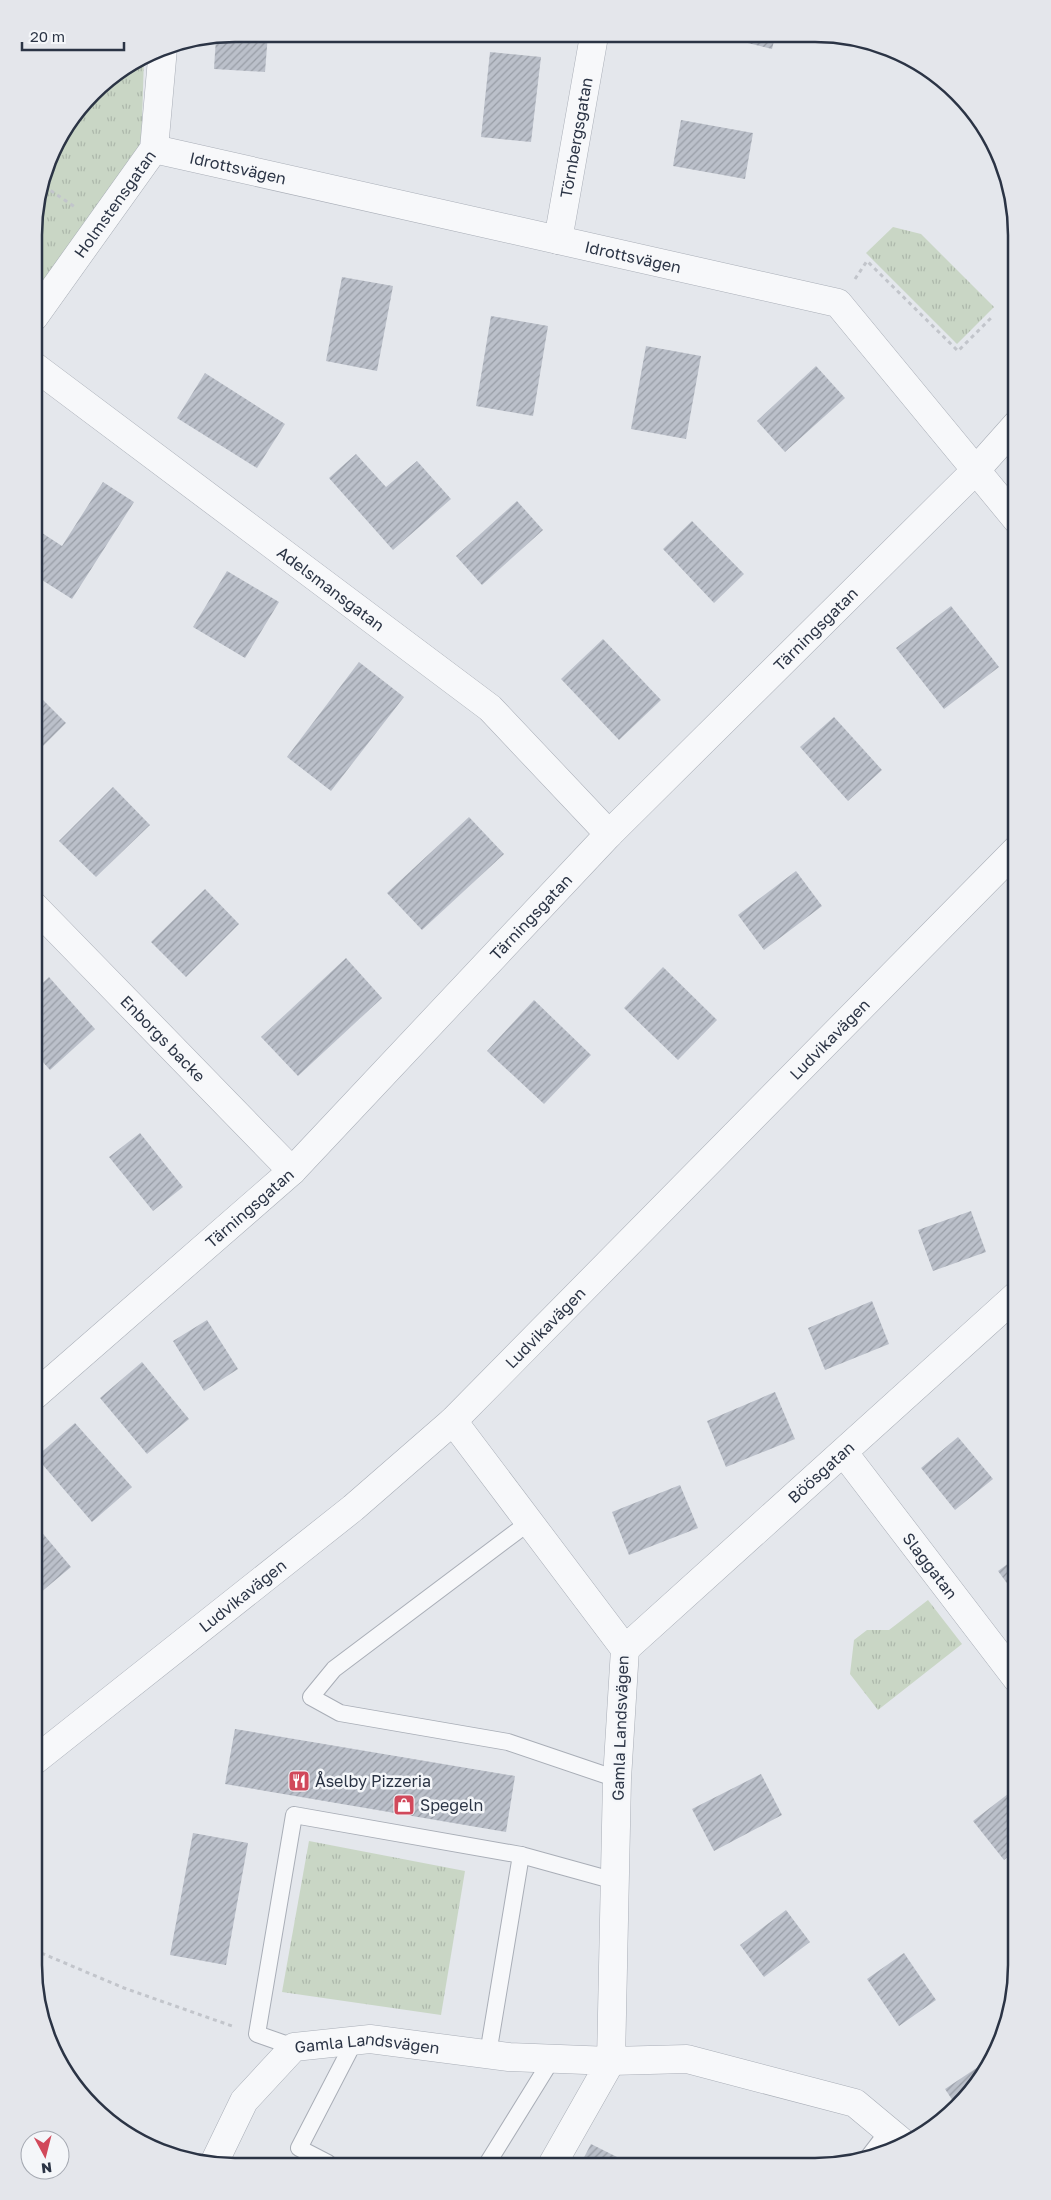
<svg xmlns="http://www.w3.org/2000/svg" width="1051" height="2200" viewBox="0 0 1051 2200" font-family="'Golos Text',sans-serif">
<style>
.grass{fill:url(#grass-tufts)}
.building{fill:url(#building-hatch)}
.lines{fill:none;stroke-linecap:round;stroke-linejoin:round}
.service-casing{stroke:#a9aeb7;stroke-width:18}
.minor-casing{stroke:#a9aeb7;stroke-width:29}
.tertiary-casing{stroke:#a9aeb7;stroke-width:29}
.path{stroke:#c2c5cb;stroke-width:3;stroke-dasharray:4 4;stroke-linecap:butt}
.service{stroke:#f7f8fa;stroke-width:16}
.minor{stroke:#f7f8fa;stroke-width:28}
.tertiary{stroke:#f7f8fa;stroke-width:28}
.labels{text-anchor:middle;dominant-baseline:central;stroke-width:5;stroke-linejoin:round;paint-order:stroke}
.street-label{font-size:16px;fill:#2b3445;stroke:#f4f6f9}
.poi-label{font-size:16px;fill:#2b3445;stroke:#f4f6f9;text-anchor:start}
.rim{fill:none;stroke:#2b3445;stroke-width:2.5}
</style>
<defs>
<pattern id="grass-tufts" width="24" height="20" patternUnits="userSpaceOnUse" patternTransform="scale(1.25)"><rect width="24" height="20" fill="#c9d6c5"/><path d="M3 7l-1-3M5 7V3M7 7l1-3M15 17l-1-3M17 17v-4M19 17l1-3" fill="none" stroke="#adb8ab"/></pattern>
<pattern id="building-hatch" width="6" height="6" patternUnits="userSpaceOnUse" patternTransform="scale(1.25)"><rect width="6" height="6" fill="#bbc0ca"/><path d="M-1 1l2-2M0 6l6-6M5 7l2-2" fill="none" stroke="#989da6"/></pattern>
</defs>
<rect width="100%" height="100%" fill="#e4e7ec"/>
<g class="grass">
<path d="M144 58 141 153 34 304V222L55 146 102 84Z"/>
<path d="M893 227 921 234 994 307 957 344 866 253Z"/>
<path d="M928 1600 962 1644 878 1710 850 1674 854 1640 867 1630H889Z"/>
<path d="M309 1841 465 1871 441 2015 282 1992Z"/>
</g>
<g class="building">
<path d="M236 34H268L265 72 214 69 216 38Z"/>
<path d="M723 37H775L772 49Z"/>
<path d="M490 52 541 57 531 142 481 137Z"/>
<path d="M681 120 753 133 745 179 673 166Z"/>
<path d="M342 277 393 286 377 371 326 361Z"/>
<path d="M491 316 548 326 533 416 476 406Z"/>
<path d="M646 346 701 356 686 439 631 429Z"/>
<path d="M816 366 845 398 785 452 757 421Z"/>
<path d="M205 373 285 424 257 468 177 418Z"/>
<path d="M356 454 386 487 417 461 451 499 393 550 329 478Z"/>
<path d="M103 482 134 502 72 599 34 575V532L36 529 62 546Z"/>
<path d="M517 501 543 530 482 585 456 556Z"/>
<path d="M692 521 744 574 714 603 663 549Z"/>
<path d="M227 571 279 602 245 658 193 627Z"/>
<path d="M951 606 999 667 944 709 896 648Z"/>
<path d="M603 639 661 700 619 740 561 679Z"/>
<path d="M359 662 404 697 331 791 287 757Z"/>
<path d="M34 691 66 723 34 755Z"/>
<path d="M834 717 882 770 848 801 800 747Z"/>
<path d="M113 787 150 825 96 877 59 841Z"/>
<path d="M469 817 504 854 422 930 387 893Z"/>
<path d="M796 871 822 906 764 950 738 915Z"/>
<path d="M205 889 239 924 186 977 151 942Z"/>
<path d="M346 958 382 998 298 1076 261 1037Z"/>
<path d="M663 967 717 1020 678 1060 624 1008Z"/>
<path d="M49 977 95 1029 50 1070 34 1052V991Z"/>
<path d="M534 1000 591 1055 544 1104 487 1051Z"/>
<path d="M140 1133 183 1187 153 1211 109 1157Z"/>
<path d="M971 1211 986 1252 933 1271 918 1230Z"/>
<path d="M872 1301 889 1344 825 1370 808 1328Z"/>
<path d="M207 1320 238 1369 204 1391 173 1341Z"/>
<path d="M142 1362 189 1419 147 1454 100 1398Z"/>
<path d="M775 1392 795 1439 726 1467 707 1421Z"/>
<path d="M75 1423 132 1487 92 1522 36 1457Z"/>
<path d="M958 1437 993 1479 955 1510 921 1468Z"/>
<path d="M680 1485 698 1528 629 1555 612 1512Z"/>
<path d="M34 1523 71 1567 34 1598Z"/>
<path d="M1017 1557V1597L998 1571Z"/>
<path d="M235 1729 515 1776 506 1832 225 1784Z"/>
<path d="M761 1774 782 1815 714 1851 692 1809Z"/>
<path d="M1017 1787V1850L1004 1860 973 1821Z"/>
<path d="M193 1833 248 1843 226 1965 170 1955Z"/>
<path d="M786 1910 810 1942 764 1977 740 1945Z"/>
<path d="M904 1953 936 2000 899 2026 867 1979Z"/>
<path d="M987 2061 988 2063 967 2097 957 2107 945 2089Z"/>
<path d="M591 2144 633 2165H580Z"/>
</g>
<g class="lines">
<g class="service-casing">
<g id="service">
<path d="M528 1523 334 1669 311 1697 340 1713 508 1742 617 1779"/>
<path d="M521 1855 615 1881"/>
<path d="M294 2047 257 2034 294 1815 521 1855 488 2054"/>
<path d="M866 2160 889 2130"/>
<path d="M328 2163 299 2148 355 2040"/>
<path d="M487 2164 552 2059"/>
</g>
</g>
<g class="minor-casing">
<g id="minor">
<path id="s1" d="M154 149 838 303 1017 520"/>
<path id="s2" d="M558 240 594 36"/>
<path id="s3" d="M34 317 154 149 163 48"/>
<path id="s4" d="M34 366 490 708 609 834"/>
<path id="s5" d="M34 906 292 1171"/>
<path id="s6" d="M34 1396 292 1171 609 834 976 470 1017 424"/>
<path d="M453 1421 625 1649 617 1779 611 2061 687 2059 855 2103 903 2143"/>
<path id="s7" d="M844 1453 1017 1679"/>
<path id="s8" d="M625 1649 1017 1295"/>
<path id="s9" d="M214 2163 244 2101 294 2047 370 2039 509 2057 611 2061 552 2165"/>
</g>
</g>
<g class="tertiary-casing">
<g id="tertiary">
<path id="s10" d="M34 1761 353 1508 453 1421 1017 849"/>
</g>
</g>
<g class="path">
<path d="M44 186 75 207"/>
<path d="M855 279 867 261 958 351 993 316"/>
<path d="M34 1950 124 1988 232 2026"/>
</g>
<use href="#service" class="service"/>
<use href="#minor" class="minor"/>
<use href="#tertiary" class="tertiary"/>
</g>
<defs>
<g id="restaurant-square" transform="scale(1.125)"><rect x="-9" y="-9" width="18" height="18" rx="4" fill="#d1495b" stroke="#f4f6f9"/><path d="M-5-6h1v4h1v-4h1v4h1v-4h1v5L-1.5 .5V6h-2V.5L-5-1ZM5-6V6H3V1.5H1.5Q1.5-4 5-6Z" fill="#fff"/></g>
<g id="shop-square" transform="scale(1.125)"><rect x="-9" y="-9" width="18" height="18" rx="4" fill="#d1495b" stroke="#f4f6f9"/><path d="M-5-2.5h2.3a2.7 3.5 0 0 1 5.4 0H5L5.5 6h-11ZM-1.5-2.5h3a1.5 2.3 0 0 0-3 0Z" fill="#fff"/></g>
</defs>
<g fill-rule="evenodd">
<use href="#restaurant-square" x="299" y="1781"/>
<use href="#shop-square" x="404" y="1805"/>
</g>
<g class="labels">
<g class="street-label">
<text stroke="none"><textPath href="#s2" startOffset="104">Törnbergsgatan</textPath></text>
<text stroke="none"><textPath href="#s1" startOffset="86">Idrottsvägen</textPath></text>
<text stroke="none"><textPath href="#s3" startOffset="139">Holmstensgatan</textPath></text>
<text stroke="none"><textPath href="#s1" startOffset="491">Idrottsvägen</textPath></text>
<text stroke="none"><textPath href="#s4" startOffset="371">Adelsmansgatan</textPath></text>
<text stroke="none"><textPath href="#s6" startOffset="1096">Tärningsgatan</textPath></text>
<text stroke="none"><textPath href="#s6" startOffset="691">Tärningsgatan</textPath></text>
<text stroke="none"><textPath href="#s5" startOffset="185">Enborgs backe</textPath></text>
<text stroke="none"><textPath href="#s10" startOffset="1076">Ludvikavägen</textPath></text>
<text stroke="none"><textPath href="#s6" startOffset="286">Tärningsgatan</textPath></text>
<text stroke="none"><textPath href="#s10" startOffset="671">Ludvikavägen</textPath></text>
<text stroke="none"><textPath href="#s8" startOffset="264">Böösgatan</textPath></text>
<text stroke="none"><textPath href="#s7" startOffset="142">Slaggatan</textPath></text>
<text stroke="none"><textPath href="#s10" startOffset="266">Ludvikavägen</textPath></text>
<text transform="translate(620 1728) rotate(-88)">Gamla Landsvägen</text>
<text stroke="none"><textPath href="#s9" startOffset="216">Gamla Landsvägen</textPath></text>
</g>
<g class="poi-label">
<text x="315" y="1781">Åselby Pizzeria</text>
<text x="420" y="1805">Spegeln</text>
</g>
</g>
<path d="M0 0H1051V2200H0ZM235 42H815A193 193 0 0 1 1008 235V1965A193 193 0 0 1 815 2158H235A193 193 0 0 1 42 1965V235A193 193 0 0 1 235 42Z" fill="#e4e6eb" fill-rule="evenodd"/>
<path class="rim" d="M235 42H815A193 193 0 0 1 1008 235V1965A193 193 0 0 1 815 2158H235A193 193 0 0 1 42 1965V235A193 193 0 0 1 235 42Z"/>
<g transform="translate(45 2155) rotate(173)"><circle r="24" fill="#f4f6f9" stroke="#a4a8b1"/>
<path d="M0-4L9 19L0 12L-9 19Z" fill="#d1495b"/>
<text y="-8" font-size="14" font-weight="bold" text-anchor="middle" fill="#2b3445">N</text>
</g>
<path d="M22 42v8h102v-8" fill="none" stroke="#2b3445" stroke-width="2.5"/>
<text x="30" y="42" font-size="15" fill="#2b3445" stroke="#f4f6f9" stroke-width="4" paint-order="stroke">20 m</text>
</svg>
